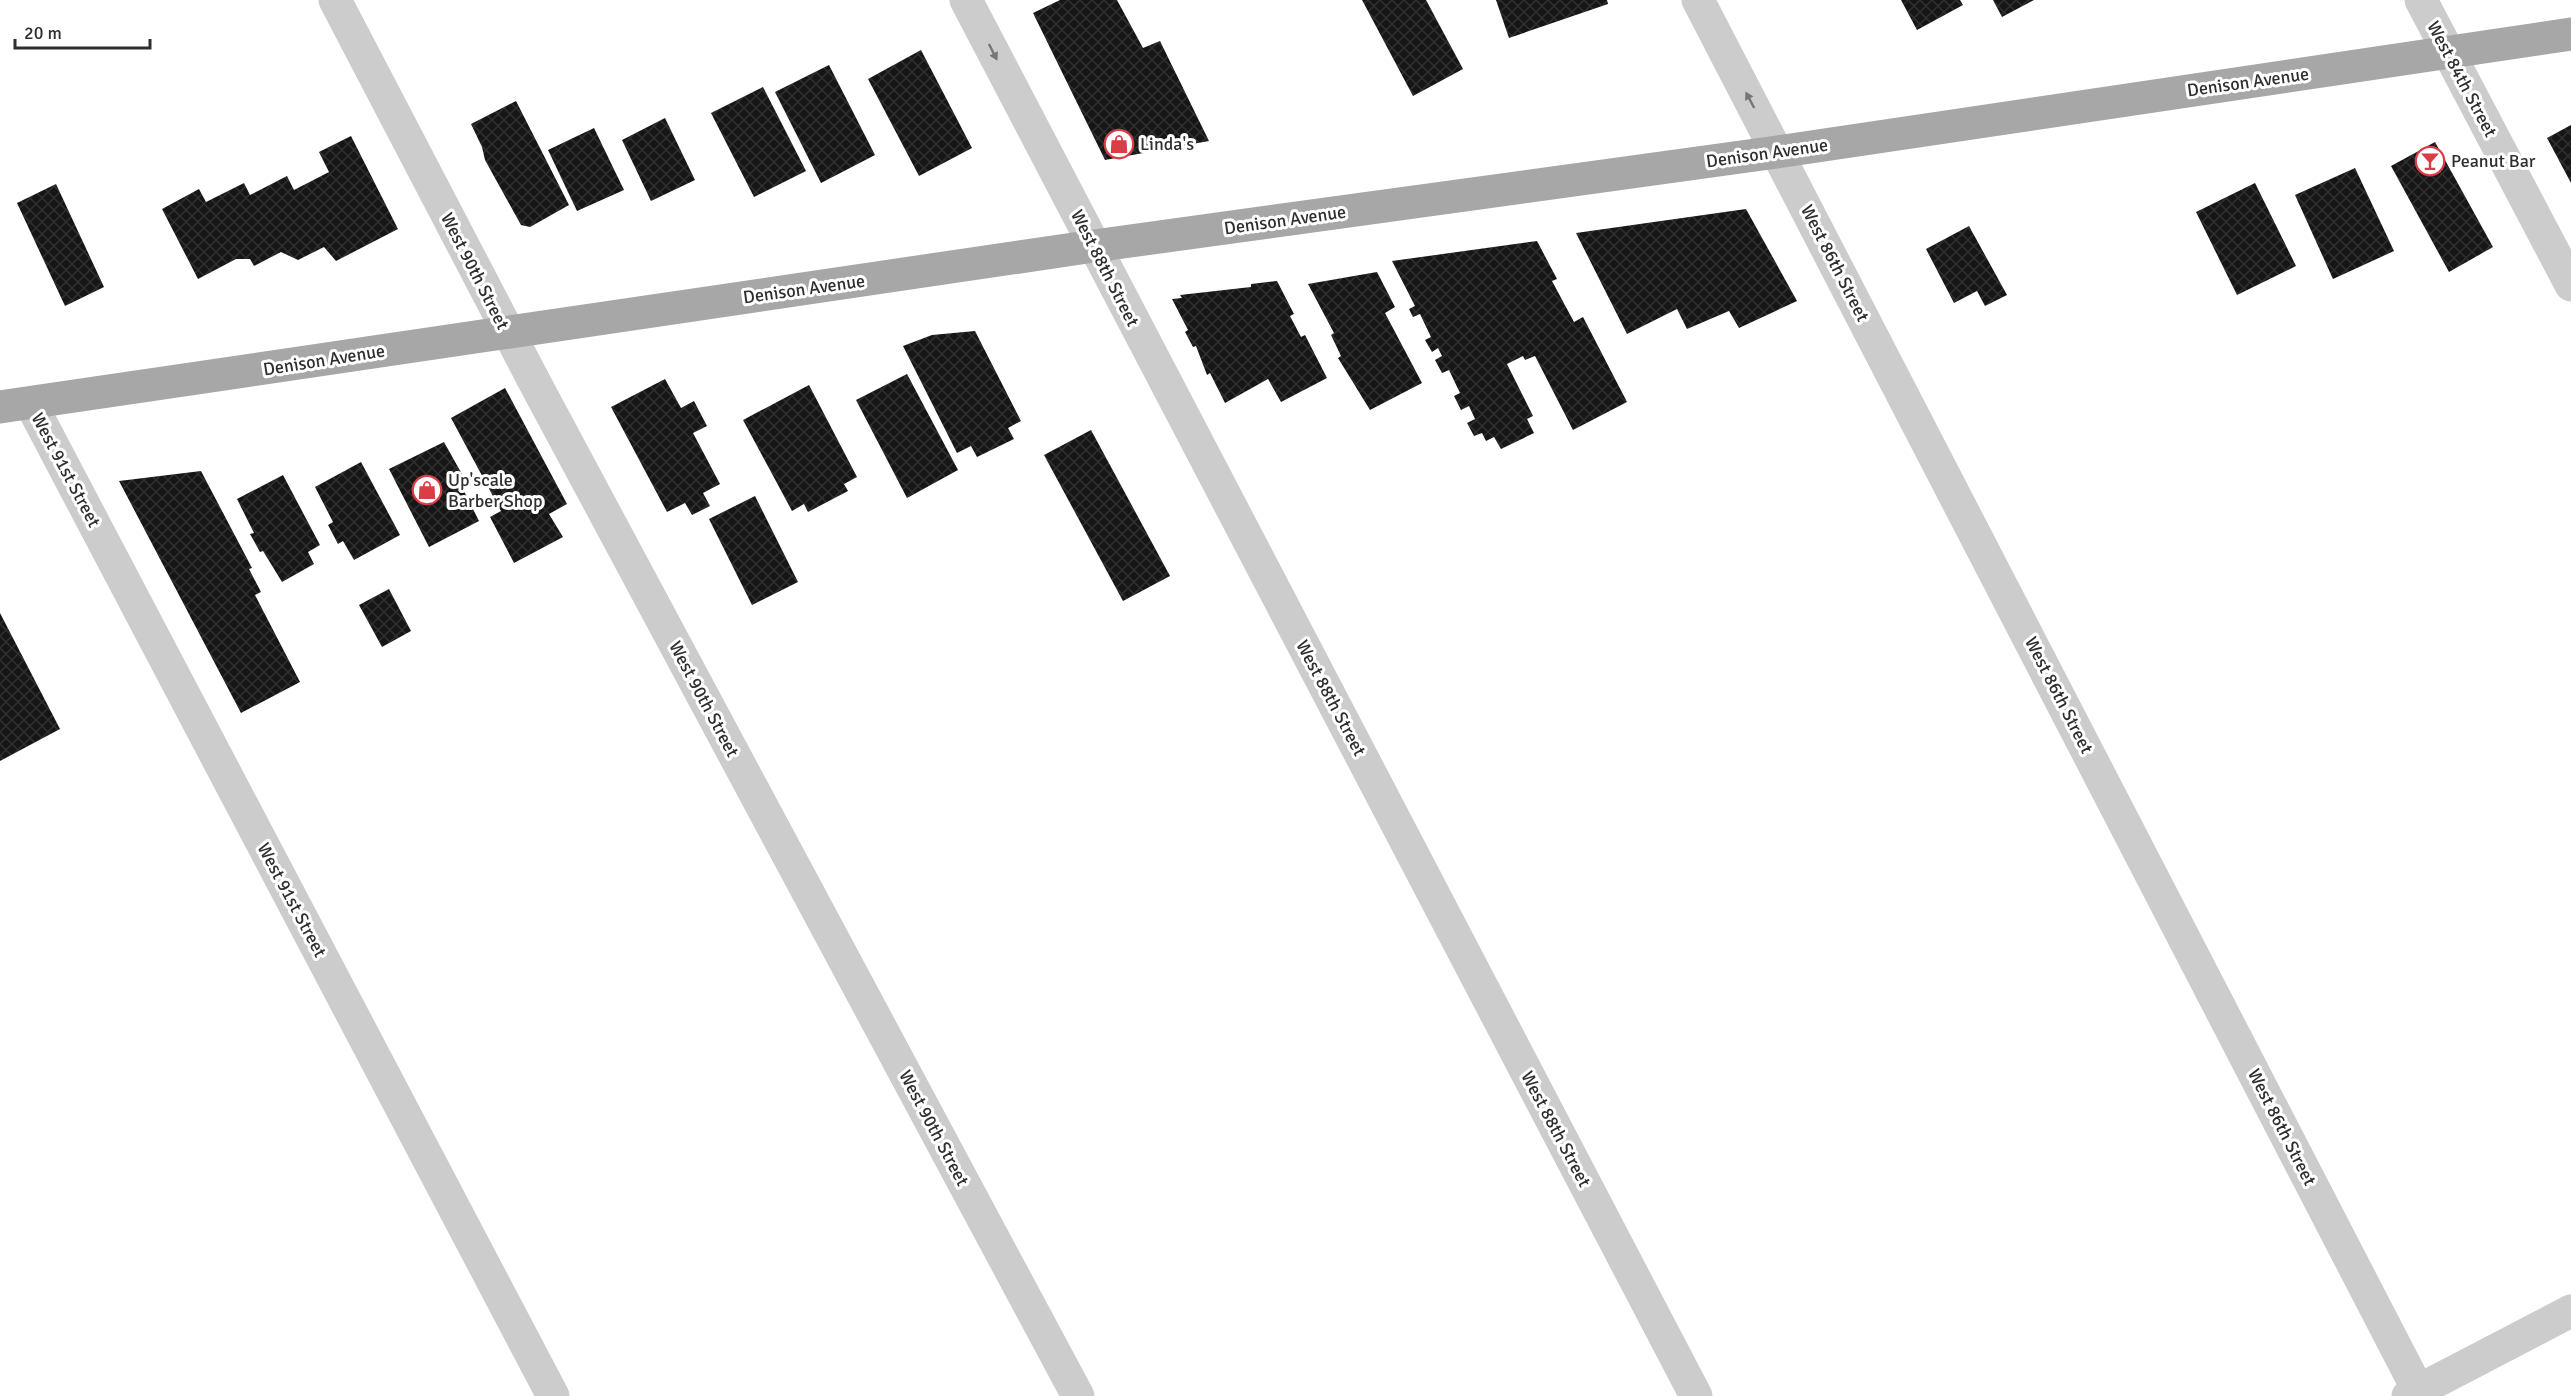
<svg xmlns="http://www.w3.org/2000/svg" width="2571" height="1396" viewBox="0 0 2571 1396" font-family="Signika,sans-serif">
<style>
.building{fill:url(#building-cross-hatch)}
.lines{fill:none;stroke-linecap:round;stroke-linejoin:round}
.minor{stroke:#ccc;stroke-width:33}
.major{stroke:#a7a7a7;stroke-width:33}
.oneway{fill:#767676}
.labels{text-anchor:middle;dominant-baseline:central;stroke-width:6;stroke-linejoin:round;paint-order:stroke}
.street-label{font-size:18px;fill:#2f2f2f;stroke:#fff}
.poi-label{font-size:18px;fill:#2f2f2f;stroke:#fff;text-anchor:start}
</style>
<defs>
<pattern id="building-cross-hatch" width="8" height="8" patternUnits="userSpaceOnUse" patternTransform="scale(1.5)"><rect width="8" height="8" fill="#161616"/><path d="M0 0l8 8M0 8l8-8" fill="none" stroke="#303030"/></pattern>
</defs>
<rect width="100%" height="100%" fill="#fff"/>
<g class="building">
<path d="M1060 0H1117L1143 48 1160 41 1209 141 1105 160 1033 13Z"/>
<path d="M1362 0H1426L1463 69 1413 96Z"/>
<path d="M1496 0H1607L1608 4 1509 38Z"/>
<path d="M1901 0H1960L1963 5 1917 30Z"/>
<path d="M1993 0H2034L2002 17Z"/>
<path d="M921 50 972 148 919 176 868 79Z"/>
<path d="M829 65 875 155 821 183 775 92Z"/>
<path d="M763 87 806 171 754 197 711 113Z"/>
<path d="M516 101 569 205 530 227 521 225 485 160 482 147 471 124Z"/>
<path d="M665 118 695 180 651 201 622 140Z"/>
<path d="M2571 125V183L2547 138Z"/>
<path d="M594 128 624 190 577 211 548 150Z"/>
<path d="M351 136 398 229 336 261 324 247 298 260 281 252 254 266 250 259H236L198 279 162 209 199 189 206 202 244 183 250 195 287 176 294 190 329 172 319 152Z"/>
<path d="M2435 142 2493 247 2449 272 2391 166Z"/>
<path d="M2355 168 2394 251 2333 279 2295 195Z"/>
<path d="M2255 183 2296 266 2237 295 2196 212Z"/>
<path d="M56 184 104 287 65 306 17 203Z"/>
<path d="M1746 209 1797 301 1739 328 1729 311 1687 329 1677 309 1627 334 1576 233Z"/>
<path d="M1969 226 2007 295 1985 306 1977 291 1954 303 1926 249Z"/>
<path d="M1537 241 1557 279 1552 281 1574 322 1583 317 1627 402 1573 430 1535 356 1525 360 1523 356 1507 364 1533 416 1527 419 1534 433 1501 449 1494 437 1486 441 1482 433 1474 436 1467 423 1475 419 1469 406 1461 410 1454 396 1460 393 1449 370 1442 373 1435 360 1442 356 1438 348 1432 352 1425 340 1431 337 1420 314 1413 317 1409 309 1415 306 1392 261Z"/>
<path d="M1377 272 1395 307 1385 313 1422 383 1370 410 1338 358 1341 356 1331 335 1334 333 1308 284Z"/>
<path d="M1277 281 1294 314 1290 316 1301 337 1305 335 1327 378 1281 402 1268 379 1225 403 1210 373 1207 375 1196 346 1193 347 1185 332 1188 330 1172 299 1182 298 1180 295 1251 287V284Z"/>
<path d="M975 331 1021 421 1008 428 1014 439 977 457 971 446 957 453 903 346 932 335Z"/>
<path d="M907 374 958 470 907 498 856 400Z"/>
<path d="M665 379 681 408 694 401 707 426 693 433 720 484 703 493 710 506 692 515 685 503 667 512 611 407Z"/>
<path d="M809 385 857 477 844 484 848 491 808 512 804 504 792 511 743 420Z"/>
<path d="M505 388 567 504 549 514 563 537 514 563 490 517 501 511 451 418Z"/>
<path d="M1091 430 1170 576 1123 601 1044 455Z"/>
<path d="M444 442 463 476 458 479 479 521 429 547 389 469Z"/>
<path d="M361 462 400 535 354 560 343 541 338 544 328 525 333 522 315 487Z"/>
<path d="M201 471 252 568 249 569 261 592 255 595 300 682 241 713 119 481Z"/>
<path d="M283 475 320 545 308 552 314 564 282 582 263 551 260 552 250 534 254 533 237 499Z"/>
<path d="M755 496 798 582 752 605 709 519Z"/>
<path d="M389 589 411 631 382 647 359 605Z"/>
<path d="M0 613 60 729 0 761Z"/>
</g>
<g class="lines">
<g class="minor">
<path d="M335 0 535 383 1078 1396"/>
<path d="M966 0 1696 1396"/>
<path d="M1698 0 2418 1390"/>
<path d="M2421 0 2571 285"/>
<path d="M31 404 553 1396"/>
<path d="M2408 1396 2571 1311"/>
</g>
<path class="major" d="M0 407 1094 246 1777 152 2571 34"/>
</g>
<defs><path id="oneway-solid" d="M-6-.8H1V-3.2L6.5 0L1 3.2V.8H-6Z" transform="scale(1.5)"/></defs>
<g class="oneway">
<use href="#oneway-solid" transform="translate(993 52) rotate(63)"/>
<use href="#oneway-solid" transform="translate(1750 100) rotate(-118)"/>
</g>
<defs>
<g id="shop-ring" transform="scale(1.5)"><circle r="9.5" fill="#fff" stroke="#d93e46" stroke-width="1.5"/><path d="M-5-2.5h2.3a2.7 3.5 0 0 1 5.4 0H5L5.5 6h-11ZM-1.5-2.5h3a1.5 2.3 0 0 0-3 0Z" fill="#d93e46"/></g>
<g id="bar-ring" transform="scale(1.5)"><circle r="9.5" fill="#fff" stroke="#d93e46" stroke-width="1.5"/><path d="M-6-5H6L.8 .8V4.5H3.5V6h-7V4.5H-.8V.8Z" fill="#d93e46"/></g>
</defs>
<g fill-rule="evenodd">
<use href="#shop-ring" x="1119" y="144"/>
<use href="#bar-ring" x="2430" y="161"/>
<use href="#shop-ring" x="427" y="490"/>
</g>
<g class="labels">
<g class="street-label">
<text transform="translate(2462 79) rotate(62)">West 84th Street</text>
<text transform="translate(2248 82) rotate(-8)">Denison Avenue</text>
<text transform="translate(1767 153) rotate(-8)">Denison Avenue</text>
<text transform="translate(1285 220) rotate(-8)">Denison Avenue</text>
<text transform="translate(1835 263) rotate(63)">West 86th Street</text>
<text transform="translate(1105 268) rotate(63)">West 88th Street</text>
<text transform="translate(475 271) rotate(63)">West 90th Street</text>
<text transform="translate(804 289) rotate(-8)">Denison Avenue</text>
<text transform="translate(324 360) rotate(-9)">Denison Avenue</text>
<text transform="translate(66 470) rotate(62)">West 91st Street</text>
<text transform="translate(2059 695) rotate(63)">West 86th Street</text>
<text transform="translate(1331 698) rotate(62)">West 88th Street</text>
<text transform="translate(704 699) rotate(62)">West 90th Street</text>
<text transform="translate(292 900) rotate(62)">West 91st Street</text>
<text transform="translate(2282 1127) rotate(63)">West 86th Street</text>
<text transform="translate(934 1128) rotate(62)">West 90th Street</text>
<text transform="translate(1556 1129) rotate(62)">West 88th Street</text>
</g>
<g class="poi-label">
<text x="1140" y="144">Linda's</text>
<text x="2451" y="161">Peanut Bar</text>
<text x="448" y="480">Up'scale<tspan x="448" dy="21">Barber Shop</tspan></text>
</g>
</g>
<path d="M15 39v9h135v-9" fill="none" stroke="#2f2f2f" stroke-width="3"/>
<text x="24" y="39" font-size="18" fill="#2f2f2f" stroke="#ffffff" stroke-width="4.5" paint-order="stroke">20 m</text>
</svg>
